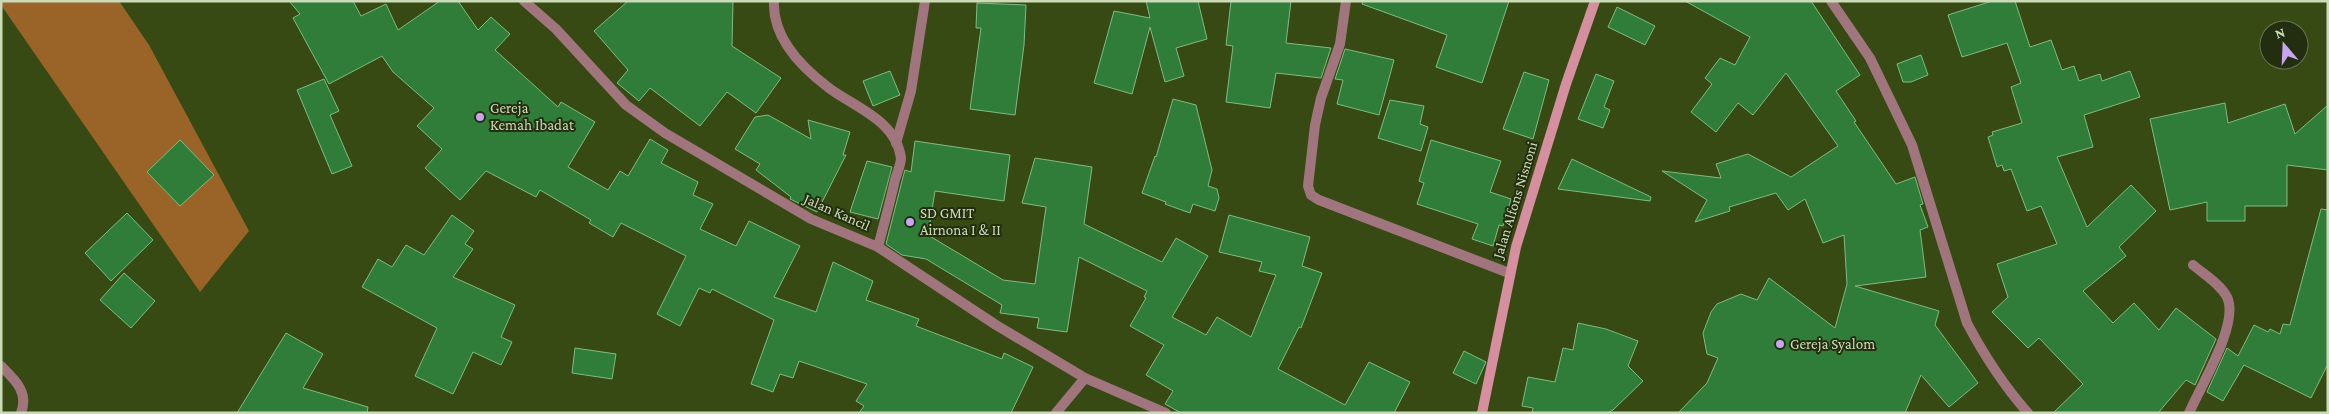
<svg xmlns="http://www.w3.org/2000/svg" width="2329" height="414" viewBox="0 0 2329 414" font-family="'Crimson Pro',serif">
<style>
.forest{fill:#9a6429}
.building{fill:#307d39;stroke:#7fbb83}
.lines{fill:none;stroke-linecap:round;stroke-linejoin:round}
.minor{stroke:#a1757e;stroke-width:10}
.tertiary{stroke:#a1757e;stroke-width:10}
.secondary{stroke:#d58f9e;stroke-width:10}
.poi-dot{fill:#c8a5ef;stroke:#232e10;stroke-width:2}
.labels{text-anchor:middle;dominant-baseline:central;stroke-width:4;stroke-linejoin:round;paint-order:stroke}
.poi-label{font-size:15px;fill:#ccdbb7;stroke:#232e10;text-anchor:start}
.street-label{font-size:15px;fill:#ccdbb7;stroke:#232e10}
</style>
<rect width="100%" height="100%" fill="#384a14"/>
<path class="forest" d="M1 1H119L149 45 249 231 200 292 1 5Z"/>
<g class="building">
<path d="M289 1H353L361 16 386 4 398 30 440 1H458L478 30 491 17 510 34 495 50 558 107 561 102 595 122 568 167 608 190 620 171 628 176 650 139 668 150 661 163 698 182 693 195 713 204 700 229 736 246 749 221 800 246 774 297 816 312 833 262 873 281 866 300 919 319 916 326 1002 359 1004 353 1033 367 1011 413H859L864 406 856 401 867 384 799 361 793 378 780 374 773 392 751 384 774 320 712 289 710 293 699 288 680 326 657 314 686 256 621 223 613 237 589 223 591 220 540 190 536 197 486 171 460 200 425 168 442 149 417 126 434 108 393 72 382 56 329 84 293 18 300 14Z"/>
<path d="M628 1H733L732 46 781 78 756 113 727 92 700 126 650 88 639 101 617 83 628 70 594 31Z"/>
<path d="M1146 1H1198L1207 39 1176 48 1184 76 1165 82 1150 27 1132 94 1094 83 1114 11 1150 18Z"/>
<path d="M1231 1H1291L1286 43 1331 48 1321 78 1276 73 1270 108 1226 102 1233 46 1226 45Z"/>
<path d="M1363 1H1509L1482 83 1436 67 1447 35 1362 4Z"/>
<path d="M1685 1H1811L1860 75 1836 91 1856 121 1854 122 1896 184 1915 177 1923 204 1920 205 1928 227 1920 230 1926 277 1855 286 1939 311 1935 325 1978 383 1949 407 1921 375 1905 413H1678L1707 383 1718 358 1707 354 1703 333 1711 312 1717 304 1741 294 1757 300 1769 278 1835 328 1847 284 1844 235 1823 243 1805 199 1788 210 1776 193 1729 207 1730 211 1695 222 1707 200 1662 171 1721 178 1716 164 1748 154 1791 177 1838 146 1786 73 1753 115 1738 103 1716 132 1691 112 1712 84 1705 78 1720 58 1735 65 1750 37Z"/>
<path d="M1992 1H2015L2030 47 2051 40 2062 70 2074 66 2079 81 2100 74 2102 81 2130 71 2140 97 2084 115 2093 147 2057 157 2087 227 2131 185 2156 211 2119 247 2126 256 2083 291 2113 323 2134 303 2159 330 2176 308 2216 339 2195 385 2186 380 2158 413H2053L2083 384 2039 338 2028 348 1992 312 2008 297 1997 264 2057 244 2041 206 2027 211 2011 169 2004 171 2002 165 1997 167 1988 137 1993 135 1992 132 2022 123 2011 87 2021 83 2007 43 1962 57 1948 15Z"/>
<path d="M977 3 1026 5 1024 45 1015 115 970 109 981 28H976Z"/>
<path d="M1617 7 1655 26 1645 45 1608 27Z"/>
<path d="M1345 49 1394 60 1379 115 1337 104 1343 80 1335 79Z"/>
<path d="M1921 55 1928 75 1911 82H1903L1897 64Z"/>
<path d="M890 71 900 95 873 106 863 81Z"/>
<path d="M1524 72 1549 80 1533 139 1503 129Z"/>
<path d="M1596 74 1614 81 1604 107 1610 110 1603 128 1578 119Z"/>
<path d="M324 79 339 111 330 115 352 166 332 174 297 90Z"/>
<path d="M1173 99 1196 105 1212 170 1208 186 1217 189 1219 198 1215 211 1193 204 1190 213 1165 204 1166 202 1142 193 1155 156 1156 157Z"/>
<path d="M1390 100 1424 106 1420 124 1428 127 1421 151 1378 138Z"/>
<path d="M2225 103 2228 123 2285 104 2295 134 2328 105V170L2287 165V206H2245V221H2207V202L2170 210 2150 119Z"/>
<path d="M768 115 811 139 808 120 850 132 843 155H846L817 212 790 199 791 197 756 170 760 164 735 149 755 117Z"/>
<path d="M180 140 214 175 180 206 147 172Z"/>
<path d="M1431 140 1501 161 1490 192 1511 199 1503 226 1499 225 1493 246 1472 239 1478 224 1417 204 1424 183 1419 181Z"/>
<path d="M915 141 1010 155 1004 201 935 191 928 235 1003 280 1035 284 1046 207 1022 203 1035 158 1092 167 1084 224 1162 262 1176 238 1208 256 1172 317 1206 335 1217 317 1251 337 1276 275 1259 271 1262 262 1219 252 1229 215 1310 237 1302 266 1322 273 1301 328 1299 327 1278 369 1345 405 1369 362 1410 382 1394 413H1181L1165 404 1173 391 1146 375 1164 345 1130 326 1146 298 1144 297 1147 291 1079 257 1067 332 1037 328 1039 318 1000 313 1002 305 926 259 902 255 886 244 903 177 905 170 911 172Z"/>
<path d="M1572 159 1651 197 1650 201 1558 189Z"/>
<path d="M867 161 892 167 878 219 850 212Z"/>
<path d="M2321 209 2328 210V364L2311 398 2244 365 2223 401 2207 392 2227 348 2238 356 2254 325 2268 332 2270 329 2280 334 2283 324 2290 325Z"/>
<path d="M127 213 153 240 111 281 85 253Z"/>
<path d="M452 215 474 231 465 244 473 249 453 277 515 305 501 337 512 342 501 365 473 352 453 394 415 376 437 328 362 287 378 259 392 267 406 245 424 255Z"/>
<path d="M124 273 155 301 131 328 100 300Z"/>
<path d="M1578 323 1606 329 1638 341 1628 366 1643 381 1613 410 1607 413H1532L1533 408 1522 406 1528 377 1555 382 1563 348 1573 350Z"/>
<path d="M286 333 323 354 303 388 368 407 367 413H237Z"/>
<path d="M575 348 616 354 612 379 572 373Z"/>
<path d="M1464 351 1486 362 1476 384 1453 373Z"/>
</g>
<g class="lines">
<g class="minor">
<path d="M524 1 556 29 626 105 665 133 811 219 878 247 996 325 1085 378"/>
<path d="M774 1C772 38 801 67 829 88 854 107 896 120 901 158 901 164 897 173 895 180 890 202 884 224 878 247"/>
<path d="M1346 1 1340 44 1321 98 1315 125 1308 186 1311 195 1319 200 1509 273"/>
<path d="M1831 1 1870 58 1912 145 1967 323C1984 355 2004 386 2028 413"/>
<path d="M896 143 911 91 925 1"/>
<path d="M1 366C15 380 29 392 21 413"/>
<path d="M2189 413C2200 387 2240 323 2227 297 2220 284 2205 275 2193 265"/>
</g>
<path class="tertiary" d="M1056 413 1085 378 1166 413"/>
<path class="secondary" d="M1482 413 1516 247 1566 84 1595 1"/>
</g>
<g class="poi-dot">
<circle cx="480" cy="117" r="5"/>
<circle cx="910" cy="222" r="5"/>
<circle cx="1780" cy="344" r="5"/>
</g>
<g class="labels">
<g class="poi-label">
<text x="490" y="108">Gereja<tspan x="490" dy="17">Kemah Ibadat</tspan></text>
<text x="920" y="213">SD GMIT<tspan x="920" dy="17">Airnona I &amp; II</tspan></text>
<text x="1790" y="344">Gereja Syalom</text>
</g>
<g class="street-label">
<text transform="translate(1515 200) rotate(-73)">Jalan Alfons Nisnoni</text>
<text transform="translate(837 212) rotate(24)">Jalan Kancil</text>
</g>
</g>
<rect width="2329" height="414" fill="none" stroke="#ccdbb7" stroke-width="5"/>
<g transform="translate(2284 45) rotate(341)"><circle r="24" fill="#232e10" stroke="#677353"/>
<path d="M0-4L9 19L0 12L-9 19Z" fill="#c8a5ef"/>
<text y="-8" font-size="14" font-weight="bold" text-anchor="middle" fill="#ccdbb7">N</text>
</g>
</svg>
